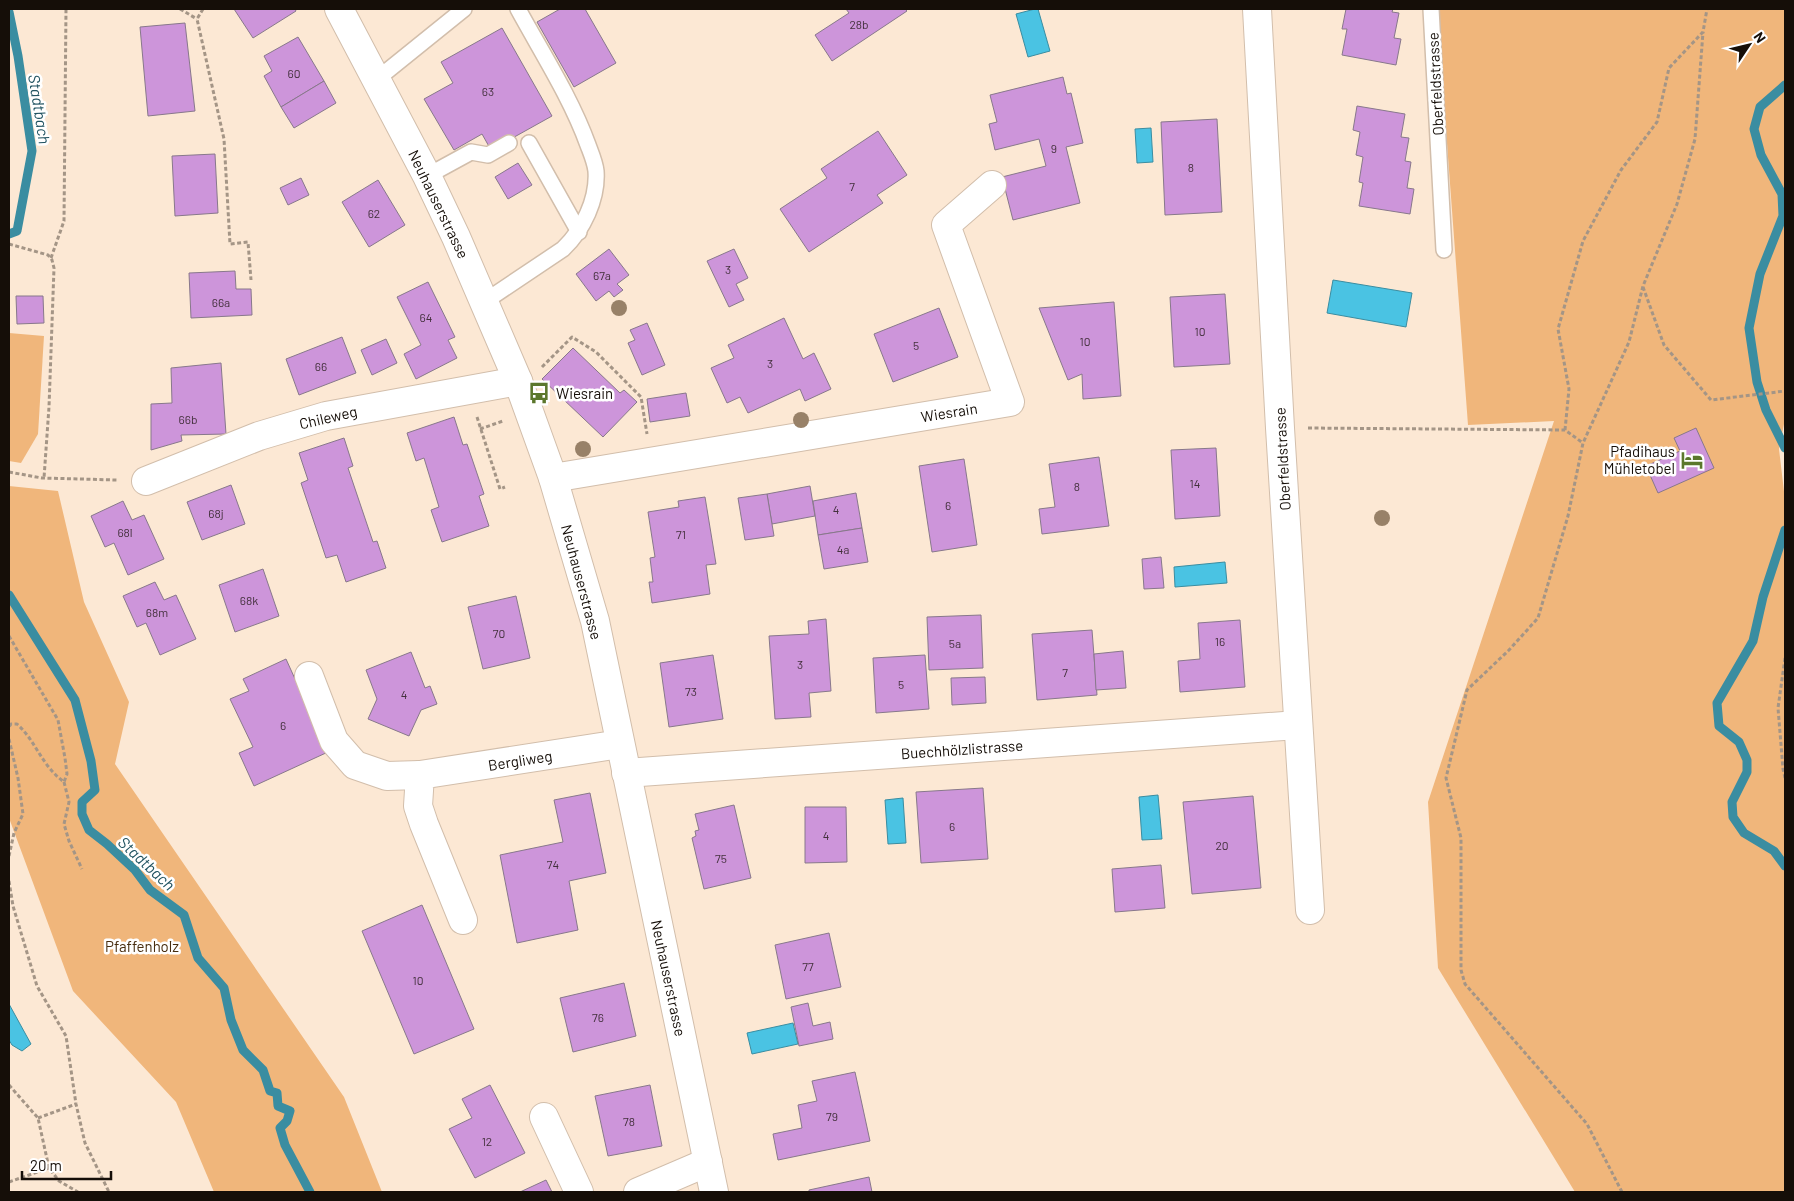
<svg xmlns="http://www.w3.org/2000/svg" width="1794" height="1201" viewBox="0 0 1794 1201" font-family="Barlow,sans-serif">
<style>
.green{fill:#f0b67b}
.water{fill:#4ac3e3;stroke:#3a8da1}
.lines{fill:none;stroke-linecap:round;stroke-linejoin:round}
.stream{stroke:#3a8da1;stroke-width:9}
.building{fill:#cd95da;stroke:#88788b}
.lane-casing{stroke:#d2beab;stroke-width:18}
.street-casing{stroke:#d2beab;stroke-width:30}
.path{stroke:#a49586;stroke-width:3;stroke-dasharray:4 2.5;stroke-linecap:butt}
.lane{stroke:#fff;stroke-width:15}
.street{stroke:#fff;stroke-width:28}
.tree{fill:#988168}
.labels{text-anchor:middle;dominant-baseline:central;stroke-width:5;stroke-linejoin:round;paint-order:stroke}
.number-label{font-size:12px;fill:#43303c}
.street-label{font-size:15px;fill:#150e08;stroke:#fff}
.poi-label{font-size:15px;fill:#150e08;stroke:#fff;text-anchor:start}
.park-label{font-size:15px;fill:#472d0f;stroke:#fff}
.water-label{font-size:16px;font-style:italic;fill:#215361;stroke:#fff}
</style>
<rect width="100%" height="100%" fill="#fce8d4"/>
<g class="green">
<path d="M1437 9H1785V419L1779 449 1785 500V1192H1575L1438 968 1428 802 1554 421 1468 425Z"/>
<path d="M9 333 44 336 38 434 21 463 9 461Z"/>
<path d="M9 486 58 491 84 602 129 702 115 764 344 1097 382 1192H214L176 1102 73 991 9 818Z"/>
</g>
<g class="water">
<path d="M1035 9H1038L1050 51 1028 57 1016 14Z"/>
<path d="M1151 128 1153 162 1137 163 1135 129Z"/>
<path d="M1333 280 1412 293 1406 327 1327 313Z"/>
<path d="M1225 562 1227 583 1175 587 1174 567Z"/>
<path d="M1158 795 1162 839 1142 840 1139 797Z"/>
<path d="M903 798 906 843 888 844 885 800Z"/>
<path d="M9 1004 31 1044 22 1051 12 1045 9 1040Z"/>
<path d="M793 1023 798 1044 752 1054 747 1033Z"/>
</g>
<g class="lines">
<g class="stream">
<path d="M9 12 18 56 32 151 17 231 9 234"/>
<path d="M1785 85 1760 107 1754 129 1761 155 1782 194 1783 216 1760 274 1749 328 1757 382 1766 410 1785 448"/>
<path d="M1785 530 1763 597 1753 641 1717 703 1719 726 1739 742 1747 760V772L1732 802 1733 817 1744 833 1774 851 1785 866"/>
<path d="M9 595 75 700 91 761 95 790 82 802V814L89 830 107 844 135 870 150 890 184 915 198 958 224 988 231 1020 243 1050 263 1070 270 1091 277 1093 278 1106 290 1111 287 1121 280 1128 285 1145 310 1192"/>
</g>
</g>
<g class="building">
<path d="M234 9H295L296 11 253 38Z"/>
<path d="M560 9H585L616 63 574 87 537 22Z"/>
<path d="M846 9H905L907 11 832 61 815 35 849 13Z"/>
<path d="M1346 9H1393L1392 12 1399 13 1394 38 1401 39 1396 65 1342 55 1347 29H1342Z"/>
<path d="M185 23 195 111 148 116 140 27Z"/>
<path d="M502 28 552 116 491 150 482 134 454 150 424 99 453 83 441 62Z"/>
<path d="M298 37 324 81 281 107 264 76 272 71 264 56Z"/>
<path d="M1063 77 1067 94 1071 93 1083 143 1066 147 1080 203 1013 220 1002 177 1046 166 1039 139 995 150 989 124 997 122 990 95Z"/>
<path d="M324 81 336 103 294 128 281 107Z"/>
<path d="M1357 106 1405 114 1401 137 1409 138 1405 161 1411 162 1407 188 1414 189 1410 214 1359 206 1363 183 1359 182 1363 157 1356 155 1360 132 1353 130Z"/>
<path d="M1217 119 1222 212 1165 215 1161 122Z"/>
<path d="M878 131 907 175 877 195 883 203 809 252 780 209 827 178 821 169Z"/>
<path d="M215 154 218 213 175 216 172 156Z"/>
<path d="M518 163 532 185 508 199 495 177Z"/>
<path d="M301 178 309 195 288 205 280 188Z"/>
<path d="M378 180 405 225 369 247 342 202Z"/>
<path d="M609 249 629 275 617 284 623 290 614 297 609 291 596 301 576 274Z"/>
<path d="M734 249 748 278 736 284 744 300 729 307 707 261Z"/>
<path d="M235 271 236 289H251L252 315 191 318 189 273Z"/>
<path d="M428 282 455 337 448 340 457 358 416 379 404 354 421 345 397 297Z"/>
<path d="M1225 294 1230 364 1174 367 1170 297Z"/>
<path d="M16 296H43L44 323 17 324Z"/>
<path d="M1114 302 1121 396 1083 399 1082 374 1068 380 1039 308Z"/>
<path d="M939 308 958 357 893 382 874 334Z"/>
<path d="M784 318 803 359 814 353 831 389 805 401 800 389 748 413 740 397 727 403 711 368 734 358 728 345Z"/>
<path d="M647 323 665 365 642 375 628 343 635 340 630 330Z"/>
<path d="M342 337 356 373 299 395 286 359Z"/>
<path d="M386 339 397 363 372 375 361 350Z"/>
<path d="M573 348 620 393 624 390 637 402 603 437 542 379Z"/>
<path d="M221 363 226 434 181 435 182 441 151 450V404L172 403 171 368Z"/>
<path d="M686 393 690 416 650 422 647 399Z"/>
<path d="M454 417 463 445 467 444 484 494 479 496 489 526 442 542 431 510 439 507 424 458 416 461 407 433Z"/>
<path d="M1696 428 1714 468 1658 493 1646 466 1680 451 1674 438Z"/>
<path d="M344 438 353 466 348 468 373 542 377 541 386 568 346 582 337 555 326 558 301 483 308 480 299 453Z"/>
<path d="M1216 448 1220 516 1175 519 1171 450Z"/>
<path d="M1099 457 1109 526 1042 534 1039 509 1055 507 1049 464Z"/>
<path d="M964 459 977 545 932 552 919 466Z"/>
<path d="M231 485 245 524 202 540 187 502Z"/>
<path d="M810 486 815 516 772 524 767 494Z"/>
<path d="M856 493 862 528 818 535 813 501Z"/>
<path d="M767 494 774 536 745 540 738 498Z"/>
<path d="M705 497 716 564 706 565 710 594 652 603 649 582H653L650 558 655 557 648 512 679 507 678 501Z"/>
<path d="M123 501 132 520 144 515 164 559 128 575 114 543 105 547 91 516Z"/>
<path d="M862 528 868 562 824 569 818 535Z"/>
<path d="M1161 557 1164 588 1144 589 1142 559Z"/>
<path d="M263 569 279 616 235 632 219 585Z"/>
<path d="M155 582 164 600 176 595 196 639 160 655 146 623 137 627 123 596Z"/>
<path d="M516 596 530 658 483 669 468 607Z"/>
<path d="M981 615 983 668 929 670 927 617Z"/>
<path d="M826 619 831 691 809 693 811 717 775 719 769 636 809 634 808 621Z"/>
<path d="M1240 620 1245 687 1180 692 1178 661 1200 659 1198 623Z"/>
<path d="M1092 630 1097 695 1037 700 1032 634Z"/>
<path d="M1123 651 1126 688 1096 690 1094 654Z"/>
<path d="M411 652 425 688 430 686 437 704 421 710 409 736 368 719 377 699 366 670Z"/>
<path d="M713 655 723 719 669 727 660 663Z"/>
<path d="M925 655 929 709 876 713 873 658Z"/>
<path d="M286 659 328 752 254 786 239 753 253 747 230 699 249 691 243 679Z"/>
<path d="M985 677 986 703 952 705 951 678Z"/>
<path d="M983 788 988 859 921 863 916 792Z"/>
<path d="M590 793 606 873 569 881 578 930 517 943 500 855 563 842 554 800Z"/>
<path d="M1253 796 1261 888 1192 894 1183 802Z"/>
<path d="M734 805 751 878 704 889 692 838 696 836 695 831 699 830 695 814Z"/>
<path d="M805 807H846L847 862 805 863Z"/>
<path d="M1161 865 1165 908 1115 912 1112 869Z"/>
<path d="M422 905 474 1029 414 1054 362 931Z"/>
<path d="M829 933 841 987 786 999 775 945Z"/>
<path d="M624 983 636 1036 573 1052 560 998Z"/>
<path d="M808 1003 813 1026 830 1022 833 1039 799 1046 791 1007Z"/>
<path d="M855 1072 870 1141 778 1160 773 1134 802 1128 798 1105 817 1101 812 1081Z"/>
<path d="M490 1085 525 1153 475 1178 449 1129 472 1118 462 1099Z"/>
<path d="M650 1085 662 1146 608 1156 595 1096Z"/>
<path d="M869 1177 872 1192H809V1190Z"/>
<path d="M546 1180 552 1192H520Z"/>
</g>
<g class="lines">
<g class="lane-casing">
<g id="lane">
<path d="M1431 9 1444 250"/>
<path d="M376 80 464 9"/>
<path d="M529 143 579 232"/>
<path d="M427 176 471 152 488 155 509 143"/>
<path d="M484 302 563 249C583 230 598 199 596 171 595 162 591 153 588 145 571 98 542 53 518 9"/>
</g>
</g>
<g class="street-casing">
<g id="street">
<path d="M339 9 427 176 456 237 518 381 553 478 595 621 714 1192"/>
<path d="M1257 9 1280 428 1310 910"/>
<path d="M553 478 1010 402 946 225 992 185"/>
<path d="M146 481 259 436 326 416 518 381"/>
<path d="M309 676 334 741 355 765 387 776 420 775"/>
<path d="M626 773 1298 725"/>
<path d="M463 920 424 824 418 806 420 775 620 744"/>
<path d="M544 1117 579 1192"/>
<path d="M638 1192 708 1162"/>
</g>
</g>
<g class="path">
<path d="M180 9 197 19"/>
<path d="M203 9 197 19 224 139 230 244 248 242 251 280"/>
<path d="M9 244 48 255 52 260 54 268 49 407 44 478"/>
<path d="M51 258 64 221 66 9"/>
<path d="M1643 287 1664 345 1711 400 1785 391"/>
<path d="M542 367 572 337 596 352 641 397 647 434"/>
<path d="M477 417 500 489 505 487"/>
<path d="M1308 428 1565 430 1583 443"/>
<path d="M480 429 503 421"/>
<path d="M1565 430 1569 389 1558 329 1583 241 1621 170 1657 122 1669 68 1703 32 1707 9"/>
<path d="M9 472 42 478 117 480"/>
<path d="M9 636 58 720 65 758 67 774 64 782C41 765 36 741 17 724H11L9 727"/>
<path d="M1785 658 1778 708 1783 769 1785 778"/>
<path d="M9 739 18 778 23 814 14 833 9 856"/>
<path d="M64 782 69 802 64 824 69 841 82 869"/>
<path d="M9 881 13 906 37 986 66 1036 76 1104 85 1143 109 1192"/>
<path d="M9 1085 38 1118 49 1168 59 1181 78 1192"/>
<path d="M38 1118 76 1104"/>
<path d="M9 1182 49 1168"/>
<path d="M1622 1192 1587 1124 1465 984 1461 970V838L1446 778 1467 690 1509 650 1538 618 1568 516 1583 443 1629 342 1643 286 1677 204 1695 139 1703 32"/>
</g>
<use href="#lane" class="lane"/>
<use href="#street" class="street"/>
</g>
<g class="tree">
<circle cx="619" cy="308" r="8"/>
<circle cx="801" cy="420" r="8"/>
<circle cx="583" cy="449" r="8"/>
<circle cx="1382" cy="518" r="8"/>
</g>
<defs>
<g id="bus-bare" transform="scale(1.725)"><path d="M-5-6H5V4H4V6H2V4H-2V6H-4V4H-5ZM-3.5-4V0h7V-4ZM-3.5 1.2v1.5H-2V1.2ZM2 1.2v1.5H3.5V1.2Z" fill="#5b772c" stroke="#fff" stroke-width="2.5" paint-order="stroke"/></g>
<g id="hotel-bare" transform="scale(1.725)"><path d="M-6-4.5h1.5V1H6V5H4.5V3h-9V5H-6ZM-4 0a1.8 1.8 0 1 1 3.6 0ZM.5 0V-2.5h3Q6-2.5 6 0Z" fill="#5b772c" stroke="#fff" stroke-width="2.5" paint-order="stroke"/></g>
</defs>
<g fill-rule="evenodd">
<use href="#bus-bare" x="539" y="393"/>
<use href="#hotel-bare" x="1692" y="460"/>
</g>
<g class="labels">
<g class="number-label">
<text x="859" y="24">28b</text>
<text x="294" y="73">60</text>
<text x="488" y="91">63</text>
<text x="1054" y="148">9</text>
<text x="1191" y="167">8</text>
<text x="852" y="186">7</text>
<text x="374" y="213">62</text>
<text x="728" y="269">3</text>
<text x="602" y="275">67a</text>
<text x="221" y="302">66a</text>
<text x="426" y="317">64</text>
<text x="1200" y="331">10</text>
<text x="1085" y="341">10</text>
<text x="916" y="345">5</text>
<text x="770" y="363">3</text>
<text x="321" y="366">66</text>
<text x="188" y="419">66b</text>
<text x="1195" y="483">14</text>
<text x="1077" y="486">8</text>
<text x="948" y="505">6</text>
<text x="836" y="509">4</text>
<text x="216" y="513">68j</text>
<text x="125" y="532">68l</text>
<text x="681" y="534">71</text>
<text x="843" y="549">4a</text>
<text x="249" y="600">68k</text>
<text x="157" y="612">68m</text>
<text x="499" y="633">70</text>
<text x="1220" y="641">16</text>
<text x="955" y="643">5a</text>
<text x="800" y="664">3</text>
<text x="1065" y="672">7</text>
<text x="901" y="684">5</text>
<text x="691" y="691">73</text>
<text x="404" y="694">4</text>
<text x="283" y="725">6</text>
<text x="952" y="826">6</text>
<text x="826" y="835">4</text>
<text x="1222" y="845">20</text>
<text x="721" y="858">75</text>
<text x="553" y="864">74</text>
<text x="808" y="966">77</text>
<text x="418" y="980">10</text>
<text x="598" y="1017">76</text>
<text x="832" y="1116">79</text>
<text x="629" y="1121">78</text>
<text x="487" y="1141">12</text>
</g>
<g class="street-label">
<text transform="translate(1435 84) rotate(-93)">Oberfeldstrasse</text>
<text transform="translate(439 204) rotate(64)">Neuhauserstrasse</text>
<text transform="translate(949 412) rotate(-9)">Wiesrain</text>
<text transform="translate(328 417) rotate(-13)">Chileweg</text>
<text transform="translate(1282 459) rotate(-93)">Oberfeldstrasse</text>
<text transform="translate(582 582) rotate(75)">Neuhauserstrasse</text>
<text transform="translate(962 749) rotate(-4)">Buechhölzlistrasse</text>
<text transform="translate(520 760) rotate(-9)">Bergliweg</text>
<text transform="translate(669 978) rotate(78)">Neuhauserstrasse</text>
</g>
<g class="poi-label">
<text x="556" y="393">Wiesrain</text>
<text x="1675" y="451" text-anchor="end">Pfadihaus<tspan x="1675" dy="17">Mühletobel</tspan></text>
</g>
<g class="park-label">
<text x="142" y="946">Pfaffenholz</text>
</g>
<g class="water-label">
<text transform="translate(40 109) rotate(81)">Stadtbach</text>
<text transform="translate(147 863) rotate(43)">Stadtbach</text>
</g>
</g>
<rect width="1794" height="1201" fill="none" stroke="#150e08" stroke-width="20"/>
<g transform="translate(1749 45) rotate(55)" stroke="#ffffff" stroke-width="4" paint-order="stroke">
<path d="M0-4L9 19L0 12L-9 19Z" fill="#150e08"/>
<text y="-8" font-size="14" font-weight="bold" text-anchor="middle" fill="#150e08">N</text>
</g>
<path d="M22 1171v8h89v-8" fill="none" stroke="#150e08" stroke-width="2.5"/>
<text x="30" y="1171" font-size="15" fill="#150e08" stroke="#ffffff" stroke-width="4" paint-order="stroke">20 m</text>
</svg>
